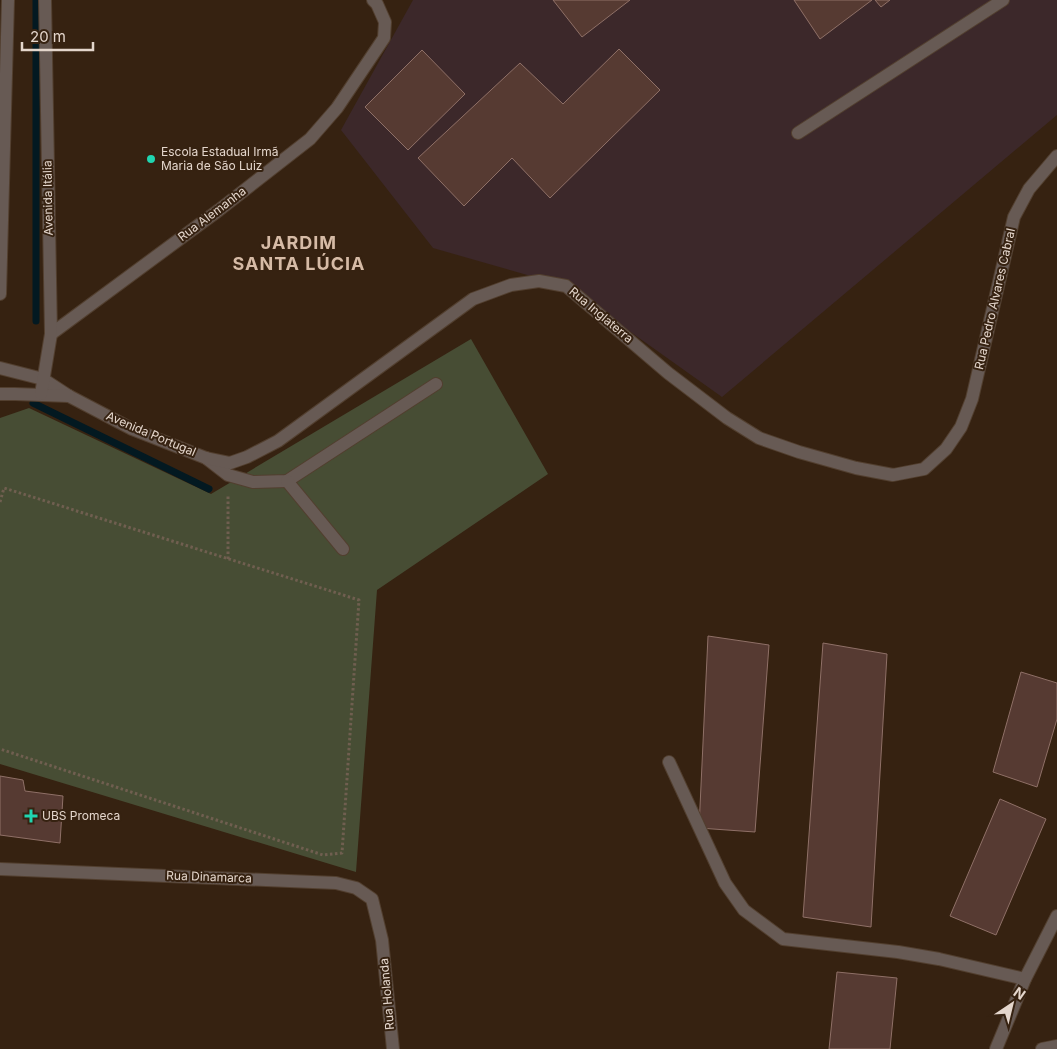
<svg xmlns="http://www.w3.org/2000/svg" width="1057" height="1049" viewBox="0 0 1057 1049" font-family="Inter,sans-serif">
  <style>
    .industrial { fill: #3c282a }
    .green { fill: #474d34 }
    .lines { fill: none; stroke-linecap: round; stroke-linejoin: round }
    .stream { stroke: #031921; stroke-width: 7 }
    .building { fill: #563a32; stroke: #8f7067 }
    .lane-casing { stroke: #523f2f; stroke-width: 14 }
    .street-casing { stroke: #523f2f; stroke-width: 14 }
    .path { stroke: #705f50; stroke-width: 3; stroke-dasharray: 2.5 2.5; stroke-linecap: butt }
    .lane { stroke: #675a54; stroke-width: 12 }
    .street { stroke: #675a54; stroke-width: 12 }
    .poi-dot { fill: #20d5b0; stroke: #362211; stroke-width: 2 }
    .labels { text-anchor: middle; stroke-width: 4; stroke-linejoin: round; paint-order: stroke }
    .poi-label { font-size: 12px; fill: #e4d6cc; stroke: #362211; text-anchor: start }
    .street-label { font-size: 12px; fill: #e4d6cc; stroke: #362211 }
    .district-label { font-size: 18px; font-weight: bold; letter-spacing: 1px; fill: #d6bba6; stroke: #362211 }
  </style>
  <rect width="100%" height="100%" fill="#362211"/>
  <polygon class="industrial" points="413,0 1057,0 1057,115 722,397 566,286 433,248 341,130"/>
  <polygon class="green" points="471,339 548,474 377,590 356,872 0,764 0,418 29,408 211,494"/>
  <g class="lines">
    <g class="stream">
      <polyline points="36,0 36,321"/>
      <polyline points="33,403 209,489"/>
    </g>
  </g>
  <g class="building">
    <polygon points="553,0 630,0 582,37"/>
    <polygon points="794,0 872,0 820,39"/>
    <polygon points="875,0 890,0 881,7"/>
    <polygon points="619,49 660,90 550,198 512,158 464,206 418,158 520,63 563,104"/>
    <polygon points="422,50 465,94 408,150 365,107"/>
    <polygon points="708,636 769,645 755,832 699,828"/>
    <polygon points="823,643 887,654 871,927 803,917"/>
    <polygon points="1021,672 1057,683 1057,719 1037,787 993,772"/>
    <polygon points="0,776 23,780 25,791 63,796 60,843 0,835"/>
    <polygon points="1000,799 1046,819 996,935 950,916"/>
    <polygon points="837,972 897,978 890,1049 829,1049"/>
  </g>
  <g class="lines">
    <defs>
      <g id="lane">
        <polyline points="798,133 1003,0"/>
        <polyline points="206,458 228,475 253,482 287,481 436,384"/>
        <polyline points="287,481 343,549"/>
        <polyline points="669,762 725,883 744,910 783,939 898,952 939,959 1025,979"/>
      </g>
      <g id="street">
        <polyline points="0,294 8,0"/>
        <polyline points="51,334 219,210 310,139 337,108 384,38 385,22 377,4 373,0"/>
        <polyline points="0,368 43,379 69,396 132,429 206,458 230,463 247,457 278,441 473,299 511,285 539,281 566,286 668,373 727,418 759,438 799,452 856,468 893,475 924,469 946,449 961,427 972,399 1014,217 1029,189 1057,156"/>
        <polyline points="0,394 15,394 69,396"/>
        <polyline points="41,394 51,334 45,0"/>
        <polyline points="0,869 336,883 356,888 372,899 382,940 393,1049"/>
        <polyline points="996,1049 1025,979 1057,916"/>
        <polyline points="1042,1049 1057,1046"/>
      </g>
    </defs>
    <use href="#lane" class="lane-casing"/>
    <use href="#street" class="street-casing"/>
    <g class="path">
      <polyline points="0,502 4,488 359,600 342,853 323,855 0,749"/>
      <polyline points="228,559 228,494"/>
    </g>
    <use href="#lane" class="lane"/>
    <use href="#street" class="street"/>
  </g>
  <g class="poi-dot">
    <circle cx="151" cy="159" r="5"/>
    <path d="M28.5 808.5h5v5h5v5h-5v5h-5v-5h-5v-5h5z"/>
  </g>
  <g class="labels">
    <g class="poi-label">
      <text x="161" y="156">Escola Estadual Irmã<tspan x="161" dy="14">Maria de São Luiz</tspan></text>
      <text x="42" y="820">UBS Promeca</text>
    </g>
    <g class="street-label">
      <text transform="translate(48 198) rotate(-91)" y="4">Avenida Itália</text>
      <text transform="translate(212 214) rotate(-37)" y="4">Rua Alemanha</text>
      <text transform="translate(995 299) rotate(-77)" y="4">Rua Pedro Alvares Cabral</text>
      <text transform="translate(601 315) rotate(40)" y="4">Rua Inglaterra</text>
      <text transform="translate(151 434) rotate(23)" y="4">Avenida Portugal</text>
      <text transform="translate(209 877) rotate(2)" y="4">Rua Dinamarca</text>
      <text transform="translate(387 994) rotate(-95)" y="4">Rua Holanda</text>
    </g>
    <g class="district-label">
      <text x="299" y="249">JARDIM<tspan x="299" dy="21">SANTA LÚCIA</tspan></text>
    </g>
  </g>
  <g transform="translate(1012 1004) rotate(35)" stroke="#362211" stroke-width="4" paint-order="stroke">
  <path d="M0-4L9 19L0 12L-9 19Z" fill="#e4d6cc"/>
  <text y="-8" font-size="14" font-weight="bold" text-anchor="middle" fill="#e4d6cc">N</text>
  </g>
  <path d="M22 42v8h71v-8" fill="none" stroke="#e4d6cc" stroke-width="2.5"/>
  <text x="30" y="42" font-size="15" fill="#e4d6cc" stroke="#362211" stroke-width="4" paint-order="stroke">20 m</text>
</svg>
